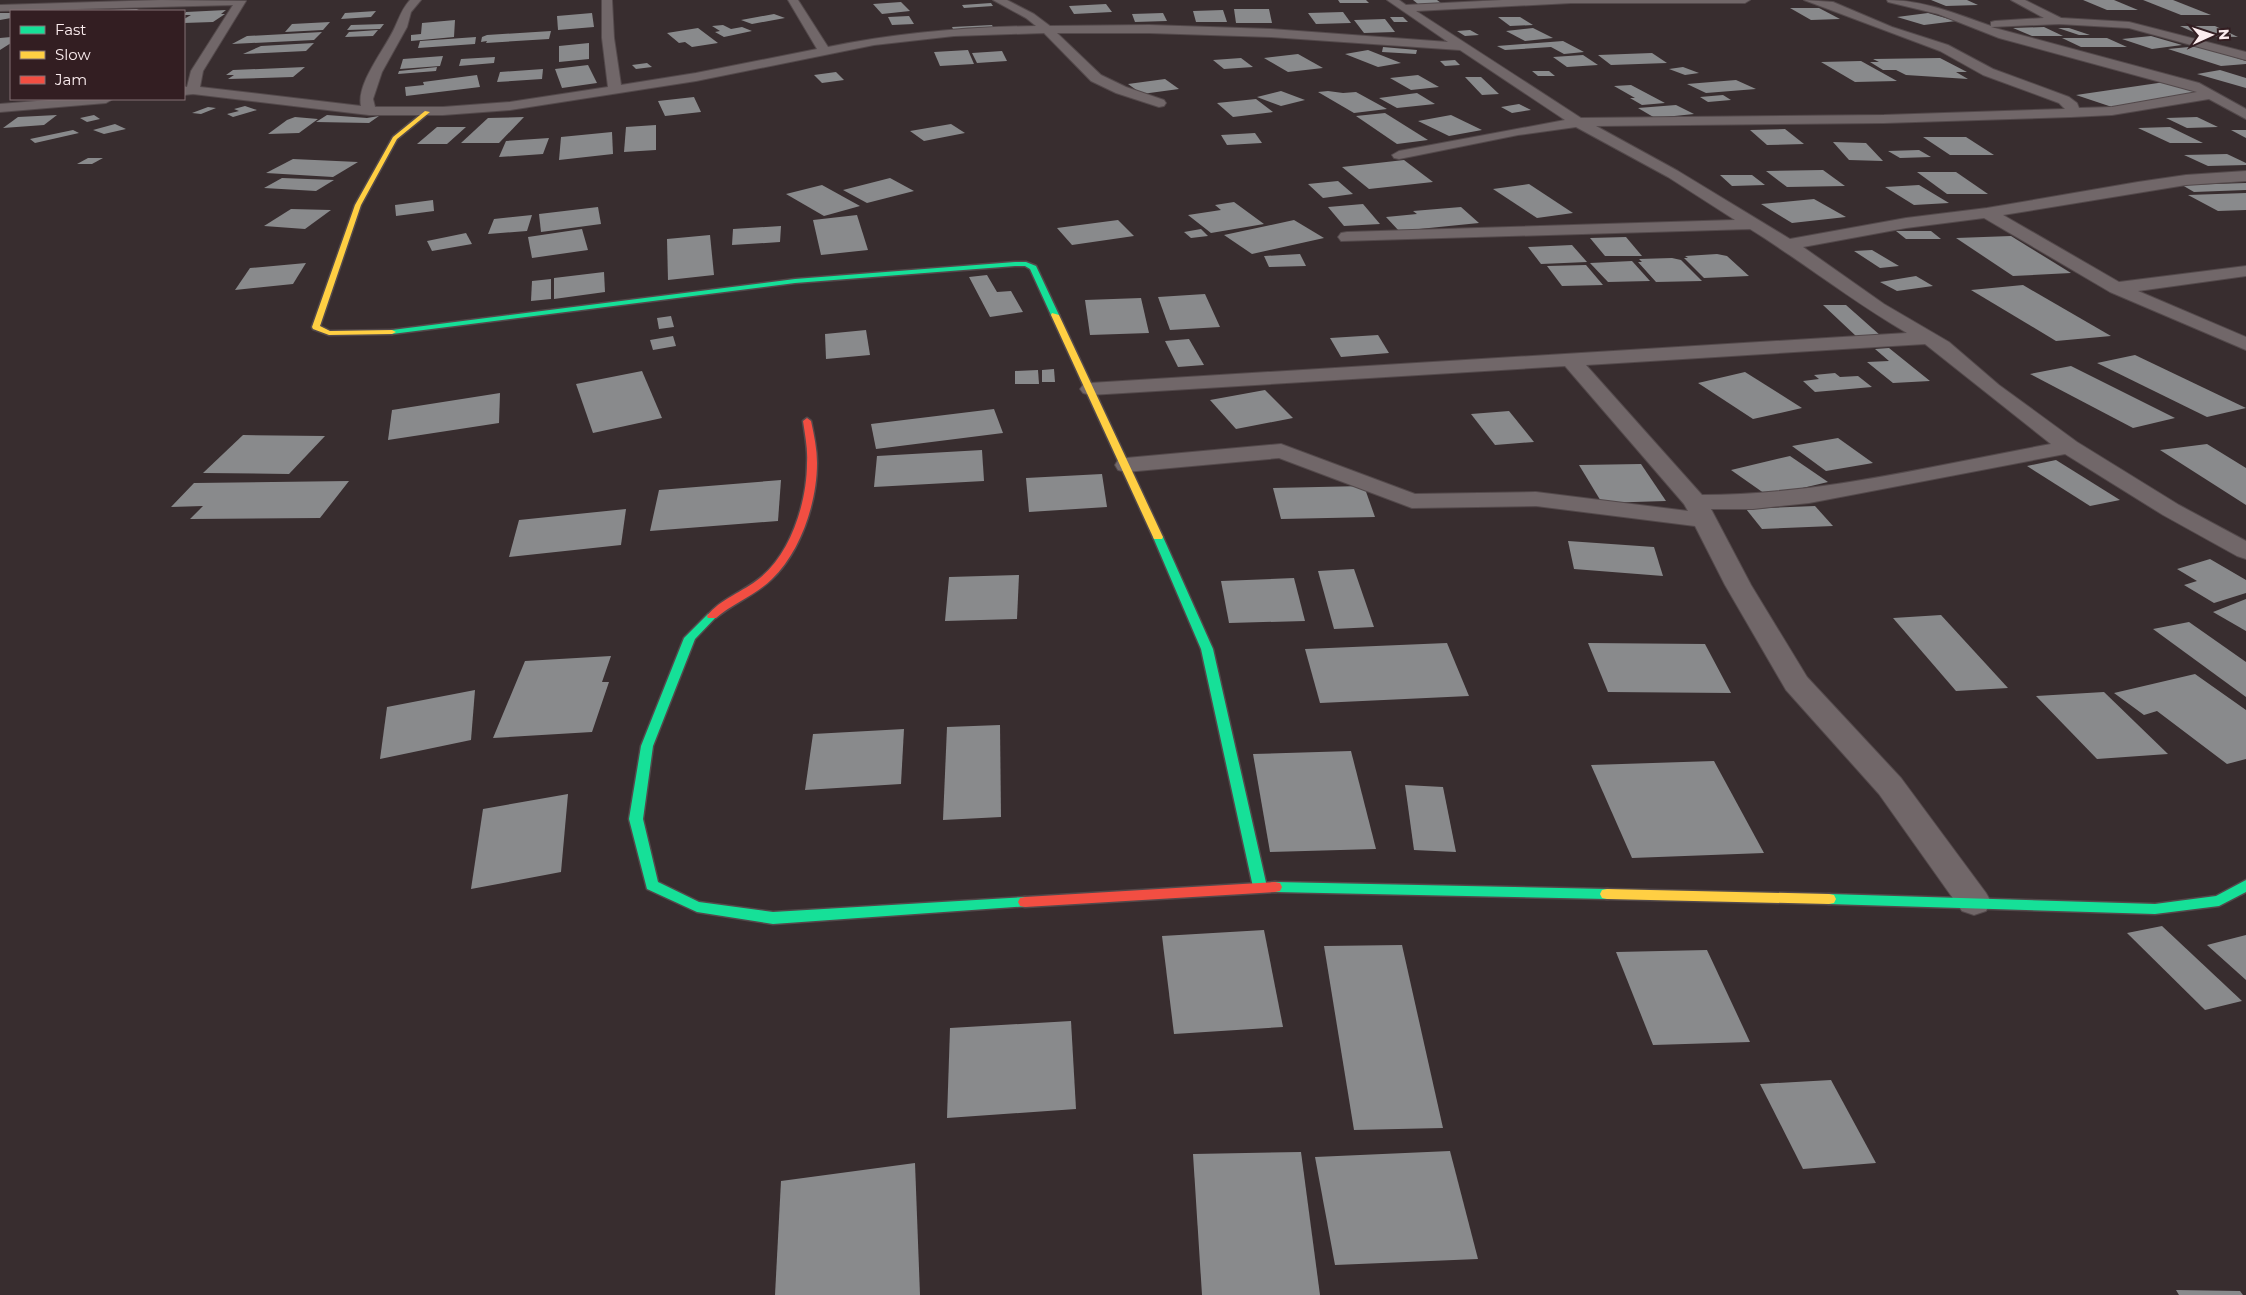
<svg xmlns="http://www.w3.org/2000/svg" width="2246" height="1295" viewBox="0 0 2246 1295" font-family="Montserrat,sans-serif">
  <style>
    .building { fill: #898a8c }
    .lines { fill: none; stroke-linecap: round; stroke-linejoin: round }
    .street-casing { stroke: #53494b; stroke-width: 2 }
    .fast-casing { stroke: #53494b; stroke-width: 3 }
    .slow-casing { stroke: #53494b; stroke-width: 3 }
    .jam-casing { stroke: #53494b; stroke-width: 3 }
    .street { fill: #716769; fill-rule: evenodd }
    .fast { fill: #16e098; fill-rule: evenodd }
    .slow { fill: #ffcf43; fill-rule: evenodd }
    .jam { fill: #f24e42; fill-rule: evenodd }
  </style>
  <rect width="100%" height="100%" fill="#382d2f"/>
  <g class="building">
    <polygon points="1338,0 1366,0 1369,3 1340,3"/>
    <polygon points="1413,0 1437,0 1441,3 1418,4"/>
    <polygon points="1931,0 1967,0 1978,5 1946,6"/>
    <polygon points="2083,0 2114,0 2138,10 2107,10"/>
    <polygon points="2143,0 2173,0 2211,15 2181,15"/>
    <polygon points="901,2 910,11 882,14 873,4"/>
    <polygon points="991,3 993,6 964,8 962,5"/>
    <polygon points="1106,4 1112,12 1074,14 1069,6"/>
    <polygon points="1790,8 1819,8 1840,19 1811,20"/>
    <polygon points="139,9 134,11 109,11 109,10"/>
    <polygon points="1234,9 1269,9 1272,23 1236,23"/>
    <polygon points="226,10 221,14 225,14 213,22 184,23 184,19 191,15 184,15 186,12"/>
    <polygon points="1223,10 1227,22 1196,22 1193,11"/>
    <polygon points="376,11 371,17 341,19 345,13"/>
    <polygon points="1343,12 1351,23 1316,24 1308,13"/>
    <polygon points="0,13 11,13 11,18 0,20"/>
    <polygon points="592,13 594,27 558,30 557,16"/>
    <polygon points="1163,13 1167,21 1135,22 1132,14"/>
    <polygon points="1928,13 1956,21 1924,25 1897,17"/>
    <polygon points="774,14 785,18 752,24 741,20"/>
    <polygon points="909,16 914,24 892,25 888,17"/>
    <polygon points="1390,17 1403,17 1408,22 1394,22"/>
    <polygon points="1498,17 1520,17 1533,25 1510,26"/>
    <polygon points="1385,19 1395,32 1364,33 1354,20"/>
    <polygon points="455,20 454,37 411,41 411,35 421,34 422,23"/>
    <polygon points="330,22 323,30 285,32 292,24"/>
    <polygon points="384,24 380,29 347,30 351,25"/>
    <polygon points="723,25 731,29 742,27 752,31 724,37 715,32 720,31 712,26"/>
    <polygon points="992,25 994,29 954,31 952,27"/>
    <polygon points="2180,26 2215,26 2238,37 2202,36"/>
    <polygon points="2044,27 2063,36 2032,36 2013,28"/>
    <polygon points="698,28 718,43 692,47 685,42 679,43 667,33"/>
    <polygon points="1533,28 1553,38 1525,41 1506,31"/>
    <polygon points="2058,28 2069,28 2090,35 2079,35"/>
    <polygon points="378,30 373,36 345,37 349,32"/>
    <polygon points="1470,30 1479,35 1465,36 1457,31"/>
    <polygon points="551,31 549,39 486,43 487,41 481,42 482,37 487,35"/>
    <polygon points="322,32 314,40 232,44 247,36"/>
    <polygon points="2151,36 2182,45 2152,49 2122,39"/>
    <polygon points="11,37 11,43 0,50 0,38"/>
    <polygon points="476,37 475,44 418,48 420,41"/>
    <polygon points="2062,38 2107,38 2127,47 2081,47"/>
    <polygon points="1563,41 1584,52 1564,54 1551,47 1505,50 1497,46"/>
    <polygon points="314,43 306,51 243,54 261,46"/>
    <polygon points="589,43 589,59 559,62 559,46"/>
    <polygon points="2199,46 2246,61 2246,64 2221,66 2168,49"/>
    <polygon points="1383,47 1417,50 1416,54 1382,52"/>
    <polygon points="968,50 974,64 940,66 934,52"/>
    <polygon points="1368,50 1401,63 1378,67 1345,54"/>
    <polygon points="1002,51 1007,61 977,63 972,53"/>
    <polygon points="1652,53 1667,63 1611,65 1598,55"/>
    <polygon points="1298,54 1323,68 1288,72 1264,58"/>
    <polygon points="1583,55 1598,65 1567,67 1553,57"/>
    <polygon points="443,56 440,66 400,69 403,59"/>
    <polygon points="495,57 494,63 459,66 461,59"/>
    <polygon points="1241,58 1253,67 1224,69 1213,60"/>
    <polygon points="1940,58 1967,72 1956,72 1968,79 1906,75 1896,70 1883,70 1870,62 1879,62 1873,59"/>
    <polygon points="1455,60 1460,65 1445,66 1440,61"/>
    <polygon points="1861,61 1897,81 1855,82 1821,62"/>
    <polygon points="647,63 652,67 636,69 632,65"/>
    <polygon points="588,65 597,83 562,88 555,69"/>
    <polygon points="305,67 293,77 228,79 234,75 226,75 233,70"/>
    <polygon points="437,67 436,71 398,74 399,71"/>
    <polygon points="1683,67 1699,73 1685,75 1669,69"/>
    <polygon points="543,69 542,79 497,82 500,72"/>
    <polygon points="2220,70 2246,78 2246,88 2197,74"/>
    <polygon points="1532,71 1549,71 1555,76 1538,76"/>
    <polygon points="836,72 844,80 822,83 814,75"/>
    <polygon points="477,75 480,87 406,96 405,87 424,85 423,82"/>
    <polygon points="1418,75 1439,87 1411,90 1390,78"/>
    <polygon points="1465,77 1481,77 1499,94 1482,95"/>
    <polygon points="1165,79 1179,89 1142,94 1128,84"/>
    <polygon points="1736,80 1756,89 1706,93 1687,84"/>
    <polygon points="2165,82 2205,94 2115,108 2076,95"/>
    <polygon points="1631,85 1665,103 1642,105 1630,98 1635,98 1614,86"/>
    <polygon points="1281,91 1305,100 1281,106 1257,97"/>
    <polygon points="1328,91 1343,93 1356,92 1387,109 1354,113 1318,92"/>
    <polygon points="1417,93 1435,104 1397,108 1379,98"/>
    <polygon points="1723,95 1731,100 1708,102 1700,97"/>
    <polygon points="694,97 701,112 665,116 658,101"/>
    <polygon points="1256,99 1273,112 1233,117 1217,103"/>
    <polygon points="1519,104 1531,110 1512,113 1501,107"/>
    <polygon points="1676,105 1694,114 1655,118 1638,108"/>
    <polygon points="245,106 257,110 233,117 227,114 239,111 234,109"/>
    <polygon points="208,107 216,108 201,114 192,113"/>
    <polygon points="1385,113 1428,140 1397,144 1356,116"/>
    <polygon points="57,115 44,125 3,128 18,117"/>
    <polygon points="94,115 100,119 87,122 80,118"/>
    <polygon points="327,115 367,118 379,116 369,123 316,122"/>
    <polygon points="1451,115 1482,130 1449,136 1418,121"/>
    <polygon points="295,117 318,119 299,133 268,134 287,120"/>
    <polygon points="524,117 499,143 461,143 488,118"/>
    <polygon points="2197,117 2218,127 2187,128 2166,118"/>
    <polygon points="115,124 126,129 104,134 93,130"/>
    <polygon points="951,124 965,133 924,141 910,131"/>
    <polygon points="656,125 656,150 624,152 626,127"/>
    <polygon points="437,127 466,127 447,144 417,144"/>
    <polygon points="2170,127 2203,143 2170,143 2138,128"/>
    <polygon points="1785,129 1804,144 1767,145 1750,130"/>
    <polygon points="73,130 79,133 35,143 30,139"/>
    <polygon points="2231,130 2246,130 2246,138"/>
    <polygon points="612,132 613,154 559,160 561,137"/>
    <polygon points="1255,133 1262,143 1227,145 1221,135"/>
    <polygon points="1923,137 1966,137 1994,155 1950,155"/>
    <polygon points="549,138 543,154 499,157 506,141"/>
    <polygon points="1833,142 1866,143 1883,161 1849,160"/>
    <polygon points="1919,150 1931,157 1900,158 1888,151"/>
    <polygon points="2227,154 2246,163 2246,165 2208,166 2184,155"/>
    <polygon points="88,158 103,158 92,164 77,164"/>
    <polygon points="293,159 358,162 333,177 266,173"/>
    <polygon points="1404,160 1433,182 1369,189 1342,167"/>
    <polygon points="1823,170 1845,186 1787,187 1766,171"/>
    <polygon points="1917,172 1956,172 1988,194 1947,194"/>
    <polygon points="1720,175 1752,175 1765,185 1732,186"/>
    <polygon points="282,178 334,180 316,191 264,188"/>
    <polygon points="890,178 914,191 867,203 843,190"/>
    <polygon points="1338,181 1353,194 1323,198 1308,184"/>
    <polygon points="2246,183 2246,190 2194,192 2182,185"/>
    <polygon points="1529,184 1573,213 1537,218 1493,189"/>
    <polygon points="822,185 860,206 824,216 786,194"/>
    <polygon points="1919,185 1949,203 1914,205 1885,187"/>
    <polygon points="2246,193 2246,210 2218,211 2188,195"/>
    <polygon points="1814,199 1846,217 1792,223 1761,204"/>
    <polygon points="433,200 434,211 396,216 395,205"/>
    <polygon points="1234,202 1264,224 1211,233 1188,215 1221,210 1215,205"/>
    <polygon points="1363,204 1380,224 1344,226 1328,207"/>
    <polygon points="598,207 601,224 541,232 539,214"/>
    <polygon points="1461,207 1479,223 1399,231 1386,217 1417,214 1413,211"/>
    <polygon points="291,209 331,210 305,229 264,226"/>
    <polygon points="532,215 527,231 488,234 494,219"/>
    <polygon points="857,215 868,250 821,255 813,220"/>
    <polygon points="1118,220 1134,236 1072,245 1057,228"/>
    <polygon points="1294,220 1324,238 1252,254 1224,235"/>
    <polygon points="781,226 780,242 732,245 733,229"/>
    <polygon points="582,229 588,250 532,258 528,237"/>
    <polygon points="1201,229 1208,236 1191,238 1184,232"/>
    <polygon points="1896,231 1931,231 1941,239 1906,239"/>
    <polygon points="466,233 472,244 432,251 427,241"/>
    <polygon points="710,235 714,275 668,280 667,239"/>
    <polygon points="2011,236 2071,273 2013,276 1956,238"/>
    <polygon points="1626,237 1642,256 1605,256 1590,238"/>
    <polygon points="1572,245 1587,262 1541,264 1528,247"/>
    <polygon points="1872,250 1899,266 1880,268 1854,251"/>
    <polygon points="1300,254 1306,266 1269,267 1264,256"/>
    <polygon points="1717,254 1727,256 1749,276 1704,278 1684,258 1688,258 1685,256"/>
    <polygon points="1672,258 1681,260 1702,281 1656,282 1638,262 1642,262 1639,259"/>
    <polygon points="1632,261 1650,281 1608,282 1590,263"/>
    <polygon points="306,263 293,284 235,290 250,268"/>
    <polygon points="1586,265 1603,285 1562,286 1547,266"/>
    <polygon points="604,272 605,292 554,299 554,278"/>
    <polygon points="987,275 997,292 1011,291 1023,312 990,317 969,277"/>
    <polygon points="1916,276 1933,286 1897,291 1880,282"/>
    <polygon points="551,279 551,299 531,301 532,281"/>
    <polygon points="2023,285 2111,336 2056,341 1971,290"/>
    <polygon points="1205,294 1220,327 1170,330 1158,297"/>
    <polygon points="1141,298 1149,333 1090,335 1085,300"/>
    <polygon points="1823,305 1846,305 1881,336 1857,337"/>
    <polygon points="671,316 674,327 659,329 657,318"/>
    <polygon points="866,330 870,355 826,359 825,334"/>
    <polygon points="1378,335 1389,353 1341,357 1330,338"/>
    <polygon points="673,336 676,346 653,350 650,340"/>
    <polygon points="1189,339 1204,365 1178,367 1165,341"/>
    <polygon points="1889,348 1930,381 1893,383 1867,362 1889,361 1875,349"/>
    <polygon points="2135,355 2246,408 2207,417 2097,363"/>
    <polygon points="2071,366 2175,418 2133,428 2030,374"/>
    <polygon points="1054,369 1055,382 1042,382 1042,370"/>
    <polygon points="1038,370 1039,384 1015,384 1015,371"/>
    <polygon points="642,371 662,418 593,433 576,384"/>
    <polygon points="1745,372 1802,408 1753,419 1698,383"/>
    <polygon points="1835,373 1840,377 1858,376 1872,387 1815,392 1803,381 1819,379 1814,375"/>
    <polygon points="1265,390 1293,418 1236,429 1210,400"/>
    <polygon points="500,393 499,423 388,440 392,410"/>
    <polygon points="994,409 1003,433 876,449 871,424"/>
    <polygon points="1509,411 1534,442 1495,445 1471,414"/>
    <polygon points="243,435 325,436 289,474 203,473"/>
    <polygon points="1838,438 1873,463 1826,471 1792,446"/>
    <polygon points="2207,444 2246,468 2246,505 2160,450"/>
    <polygon points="982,450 984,481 874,487 877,456"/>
    <polygon points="1790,456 1828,482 1768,496 1731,470"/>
    <polygon points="2056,460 2120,500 2090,506 2027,466"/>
    <polygon points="1641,464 1666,501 1602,503 1579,465"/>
    <polygon points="1102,474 1107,507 1029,512 1026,478"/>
    <polygon points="781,480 778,521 650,531 659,490"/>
    <polygon points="349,481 320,518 190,519 203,506 171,507 194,483"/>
    <polygon points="1364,486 1375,517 1281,519 1273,488"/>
    <polygon points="1815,506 1833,526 1762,529 1746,509"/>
    <polygon points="626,509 621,545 509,557 519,520"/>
    <polygon points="1568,541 1654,547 1663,576 1574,569"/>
    <polygon points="2210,559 2246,580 2246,593 2214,603 2184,585 2197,581 2177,569"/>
    <polygon points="1354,569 1374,627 1334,629 1318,571"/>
    <polygon points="1019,575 1017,619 945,621 949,577"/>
    <polygon points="1294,578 1305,621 1229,623 1221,581"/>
    <polygon points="2246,599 2246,631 2213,612"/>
    <polygon points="1941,615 2008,688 1956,691 1893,618"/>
    <polygon points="2189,622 2246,662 2246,697 2153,629"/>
    <polygon points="1447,643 1469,696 1320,703 1305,649"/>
    <polygon points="1588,643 1705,644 1731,693 1608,692"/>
    <polygon points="611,656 602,682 609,682 592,732 493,738 525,661"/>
    <polygon points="2195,674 2246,710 2246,759 2227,764 2157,711 2144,715 2114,693"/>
    <polygon points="475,690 471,740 380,759 387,707"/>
    <polygon points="2104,692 2168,754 2097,759 2036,696"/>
    <polygon points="1000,725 1001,817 943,820 947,727"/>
    <polygon points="904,729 901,784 805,790 813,734"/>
    <polygon points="1351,751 1376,849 1270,852 1253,754"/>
    <polygon points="1714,761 1764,853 1632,858 1591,765"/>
    <polygon points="1405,785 1443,787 1456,852 1414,850"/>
    <polygon points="568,794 561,872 471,889 483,809"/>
    <polygon points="2162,926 2242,1001 2205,1010 2127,933"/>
    <polygon points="1264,930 1283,1027 1174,1034 1162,936"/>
    <polygon points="2246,935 2246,980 2207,945"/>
    <polygon points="1402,945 1443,1128 1354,1130 1324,946"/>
    <polygon points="1707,950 1750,1042 1653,1045 1616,952"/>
    <polygon points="1071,1021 1076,1109 947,1118 950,1028"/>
    <polygon points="1831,1080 1876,1163 1803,1169 1760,1084"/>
    <polygon points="1450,1151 1478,1259 1335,1265 1315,1157"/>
    <polygon points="1301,1152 1320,1295 1202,1295 1193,1154"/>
    <polygon points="915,1163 920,1295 775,1295 781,1181"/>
    <polygon points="2176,1290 2240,1291 2243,1295 2179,1295"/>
  </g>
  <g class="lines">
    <defs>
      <g id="street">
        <path d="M161 0 246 1 203 71 200 87 361 106C356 83 386 48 395 27 400 16 402 9 410 0H421L411 12 407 27 382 72 373 99 375 107H443L510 102 608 87 602 38V0H612L614 38 621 85 696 73 817 49 788 0H798L828 47C897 33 965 27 1036 26L1026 18 993 0H1007L1034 14 1050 26 1149 25 1271 29 1448 42 1387 0H1399L1406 5 1502 0H1750L1745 3H1571L1416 11 1581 118 1884 115 2065 109 2059 103 1983 75 1940 51 1804 0 1833 2 1892 27 1948 45 1993 69 2069 97 2077 103 2079 108 2112 107 2197 92 1999 38 1938 14 1888 2 1887 0C1923 0 1957 14 1991 26V22L1995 21 2044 18 2011 0H2025L2061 18 2129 22 2246 52V60L2129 28 2059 24 1991 27 2199 83 2246 109V119L2209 99 2112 115 2071 117 1884 123 1596 126 1678 171 1790 239 1906 218 1987 208 2138 182 2186 175 2246 171V181L2186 185 2003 215 2119 282 2246 266V276L2138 291 2246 337V350L2110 292 1984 218 1906 228 1803 247 1884 304 1949 342 1999 385 2077 442 2179 505 2246 541V559L2237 556 2163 515 2065 454 1809 503 1753 509H1711L1751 585 1807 677 1901 778 1986 893 1991 902 1986 911 1974 915 1962 911 1879 794 1786 690 1725 585 1695 526 1536 506 1412 508 1279 458 1126 472 1118 470 1115 465 1118 460 1126 458 1281 444 1415 494 1536 492 1688 511 1684 504 1565 366 1090 395 1083 393 1080 389 1083 385 1090 383 1907 333C1852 301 1803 262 1750 229L1341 241 1338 237 1341 233 1347 232 1735 220 1668 177 1576 127 1518 135 1399 159 1394 158 1392 155 1399 151 1565 120 1460 50 1271 37 1149 33H1057L1101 75 1126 87 1164 100 1166 103 1164 106 1159 107 1116 93 1091 81 1044 33 954 36 874 45 696 81 510 110 443 115H369L193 94 184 95V87H187L191 71 233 5 0 11V5ZM1925 344 2051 444C1935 465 1819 495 1702 495L1586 365Z"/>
        <polygon points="61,99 113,99 106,103 0,112 0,104"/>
      </g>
      <g id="fast">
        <polygon points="1015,262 1026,262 1036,266 1059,315 1058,317 1051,315 1030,269 1025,266 1015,266 795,283 392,334 388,332 392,330 795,279"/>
        <polygon points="1158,534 1163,537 1213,649 1267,887 1265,891 1260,892 1255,891 1253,887 1201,649 1153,537"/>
        <polygon points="712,613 717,616 695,639 653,746 643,819 658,882 699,902 773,912 1025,897 1030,898 1032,902 1030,906 773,924 697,912 647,889 629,819 641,746 684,638 708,614"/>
        <polygon points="2246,880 2246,892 2219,906 2155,914 1829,904 1824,903 1822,899 1824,895 1829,894 2155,904 2216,896"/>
        <polygon points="1275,882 1607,889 1612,890 1614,894 1612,898 1607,899 1275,892 1270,891 1268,887 1270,883"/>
      </g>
      <g id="slow">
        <polygon points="425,111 430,112 397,139 361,205 320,326 330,331 392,330 396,332 392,334 329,335 313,329 312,327 355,205 393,137"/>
        <polygon points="1052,313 1059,315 1163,537 1162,539 1154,539 1153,537 1051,315"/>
        <polygon points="1607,889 1829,894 1834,895 1836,899 1834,903 1829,904 1607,899 1602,898 1600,894 1602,890"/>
      </g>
      <g id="jam">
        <path d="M807 418 811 421C814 435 817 449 817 463 817 502 801 551 772 579 756 595 733 603 716 618H708L707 616C720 599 743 592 760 578 791 553 807 502 807 463 808 449 805 435 803 421Z"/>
        <polygon points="1275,882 1280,883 1282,887 1280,891 1275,892 1025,907 1020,906 1018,902 1020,898 1025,897"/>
      </g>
    </defs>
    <use href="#street" class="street-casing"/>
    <use href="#fast" class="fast-casing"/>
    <use href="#slow" class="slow-casing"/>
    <use href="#jam" class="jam-casing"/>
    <use href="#street" class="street"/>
    <use href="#fast" class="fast"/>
    <use href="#slow" class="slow"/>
    <use href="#jam" class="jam"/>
  </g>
  <rect x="10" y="10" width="175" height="90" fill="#331e22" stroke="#837174"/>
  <rect x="20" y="26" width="25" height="8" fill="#16e098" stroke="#837174"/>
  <text x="55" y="35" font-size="15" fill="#fcedef">Fast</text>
  <rect x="20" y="51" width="25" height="8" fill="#ffcf43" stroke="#837174"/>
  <text x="55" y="60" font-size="15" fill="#fcedef">Slow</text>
  <rect x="20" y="76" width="25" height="8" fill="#f24e42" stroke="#837174"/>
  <text x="55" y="85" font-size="15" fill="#fcedef">Jam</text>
  <g transform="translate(2211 35) rotate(87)" stroke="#331e22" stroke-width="4" paint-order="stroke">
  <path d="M0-4L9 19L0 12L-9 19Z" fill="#fcedef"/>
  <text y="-8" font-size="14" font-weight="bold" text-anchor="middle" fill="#fcedef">N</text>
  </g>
</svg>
